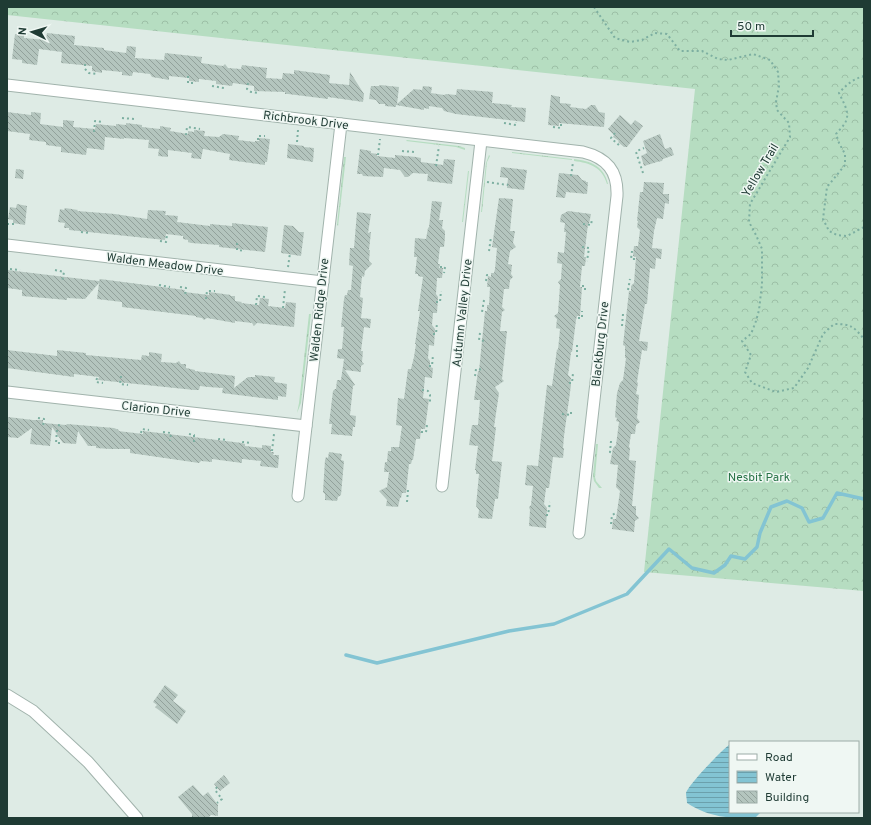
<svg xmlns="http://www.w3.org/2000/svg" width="871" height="825" viewBox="0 0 871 825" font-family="Overpass,sans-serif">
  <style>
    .grass { fill: url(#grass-tufts) }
    .forest { fill: url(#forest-crowns) }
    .water { fill: url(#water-rules) }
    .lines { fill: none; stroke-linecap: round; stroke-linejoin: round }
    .stream { stroke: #83c4d3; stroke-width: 3.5 }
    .building { fill: url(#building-back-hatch) }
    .minor-casing { stroke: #a1b3ac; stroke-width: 13 }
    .path { stroke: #7dafa1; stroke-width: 2; stroke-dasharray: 2 3; stroke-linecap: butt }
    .minor { stroke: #fff; stroke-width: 11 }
    .labels { text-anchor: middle; stroke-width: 3; stroke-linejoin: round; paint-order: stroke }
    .street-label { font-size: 12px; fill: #1f3b34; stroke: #eff7f3 }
    .park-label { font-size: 12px; fill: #287347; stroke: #eff7f3 }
  </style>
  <defs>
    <pattern id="grass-tufts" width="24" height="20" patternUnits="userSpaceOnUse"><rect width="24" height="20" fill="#b6ddc1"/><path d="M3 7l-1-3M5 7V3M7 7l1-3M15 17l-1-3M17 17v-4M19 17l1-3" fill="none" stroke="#9cbfa6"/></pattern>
    <pattern id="forest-crowns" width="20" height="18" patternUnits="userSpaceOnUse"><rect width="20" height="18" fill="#b6ddc1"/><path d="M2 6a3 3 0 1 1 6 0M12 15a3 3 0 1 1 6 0" fill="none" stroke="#9cbfa6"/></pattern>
    <pattern id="water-rules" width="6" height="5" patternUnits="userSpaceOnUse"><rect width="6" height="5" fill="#83c4d3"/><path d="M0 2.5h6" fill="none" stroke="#6ba0ac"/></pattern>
    <pattern id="building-back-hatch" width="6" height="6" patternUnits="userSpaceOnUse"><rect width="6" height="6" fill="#b4c5be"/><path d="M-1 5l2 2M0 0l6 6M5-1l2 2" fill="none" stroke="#92a19b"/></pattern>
  </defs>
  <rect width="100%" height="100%" fill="#deebe5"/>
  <g class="grass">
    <polygon points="407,140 459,146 465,148 465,150 456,147 406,141"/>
    <polygon points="512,152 572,159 572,160 512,153"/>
    <polygon points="489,155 490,156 487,162 482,212 481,212 486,163"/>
    <polygon points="344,157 346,157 338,226 337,225"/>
    <path d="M574 159C591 161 604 166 608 184H607C602 167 590 163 574 161Z"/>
    <polygon points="468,171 469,171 463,222 462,222"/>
    <polygon points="309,314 311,314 301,403 297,413 299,403"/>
    <polygon points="596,444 598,444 595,477 596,481 602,488 599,488 594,481 593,476"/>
  </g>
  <polygon class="forest" points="7,7 864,7 864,591 644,572 695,89 7,15"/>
  <path class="water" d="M730 744V812H761L755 818C728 818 711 818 687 803 687 800 686 796 686 793 689 784 721 751 730 744Z"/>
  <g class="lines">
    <polyline class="stream" points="346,655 377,663 509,631 554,624 627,594 669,549 692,568 714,573 725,565 731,556 745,559 757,547 760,533 771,507 787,501 802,508 809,522 823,518 837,493 864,499"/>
  </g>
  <g class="building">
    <polygon points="47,33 75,36 74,45 104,48 104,50 126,53 127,46 136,47 135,58 164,60 165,53 202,57 201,63 223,66 225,64 228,68 241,69 242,65 267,68 266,78 282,79 283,73 294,74 294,70 330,75 329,83 349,85 350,72 364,94 363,102 328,97 328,99 288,94 285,94 285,92 254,91 254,86 233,83 232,86 216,84 216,81 199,79 199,82 189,81 189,78 169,76 169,80 158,78 152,77 150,74 133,72 132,76 122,75 122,72 102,70 102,73 92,71 92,66 61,63 62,52 39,49 37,65 22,63 22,60 12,59 15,34 24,35 24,38 46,40"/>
    <polygon points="380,85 399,87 397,104 414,89 422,90 423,86 432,87 431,93 444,95 446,94 456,95 457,89 493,92 492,103 512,105 511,107 526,108 525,122 456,114 444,111 442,108 429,106 429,109 424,108 424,110 396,105 396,107 385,106 385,104 379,104 376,100 369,99 371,86 379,86"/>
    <polygon points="551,95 560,97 560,103 571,104 570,107 586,109 591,105 595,105 599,112 605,113 604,127 559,123 559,126 548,125"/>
    <polygon points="7,112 31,115 31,112 41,113 40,124 63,127 63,120 74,121 73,127 95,129 96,124 116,126 116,124 126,125 126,123 142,125 142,127 160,129 160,126 171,128 170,131 188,134 188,131 194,132 194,130 205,131 204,136 219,137 223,134 239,136 238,140 255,142 255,141 259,141 259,138 270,139 267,162 265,162 265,165 229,160 230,154 203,149 201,159 191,158 192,153 168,150 168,157 158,156 159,149 148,148 149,140 124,138 124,139 105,137 104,150 87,148 86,155 61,152 61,147 46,145 46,142 29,140 30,134 7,131"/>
    <polygon points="620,115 631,125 635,120 643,126 627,147 624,147 618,142 619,141 613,137 614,135 608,129"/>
    <polygon points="660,134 665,149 671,147 674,155 663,159 662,161 657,162 644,166 641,156 647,153 643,141"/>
    <polygon points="288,144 304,146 304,147 314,148 313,162 287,158"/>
    <polygon points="360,149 371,151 371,153 377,154 377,156 395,158 395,155 416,157 421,158 421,162 443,165 444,159 455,160 452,184 427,181 428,174 413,173 408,177 405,177 400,170 384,168 383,177 363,176 362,174 357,174"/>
    <polygon points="501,167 527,170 524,190 507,188 508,178 500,177"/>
    <polygon points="16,169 24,170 23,179 15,178"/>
    <polygon points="559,173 578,175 582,180 586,181 586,182 588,182 587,194 566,192 565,198 556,197"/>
    <polygon points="644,182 664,183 663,194 669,194 669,204 665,203 663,219 657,218 654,231 652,248 662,249 661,259 656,258 655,269 650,268 647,304 645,304 639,341 648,342 647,351 642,350 637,382 638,383 636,394 639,395 637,418 640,422 636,425 635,434 631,434 629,447 630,448 629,460 636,461 632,506 636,506 636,515 639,518 635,521 634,532 612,529 613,519 616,519 620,491 616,487 618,465 610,464 613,448 616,445 619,422 616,421 617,418 615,417 617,393 620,383 623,380 626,358 625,358 625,346 623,345 629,291 631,291 631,286 634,283 636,257 633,256 634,246 638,246 640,230 637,227 638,221 637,221 640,192 643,192"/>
    <polygon points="499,198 513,199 510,231 515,231 513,243 516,247 510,251 508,264 512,265 511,274 513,277 510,280 509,289 504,289 502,307 505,310 502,312 500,331 507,331 502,379 504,381 495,387 499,393 494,427 496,427 492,461 502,462 498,499 495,499 492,519 478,518 479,510 476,506 479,474 476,474 476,470 475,470 478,446 469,445 472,425 478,425 480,400 474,400 478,371 479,371 485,311 487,311 487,305 489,305 490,287 487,287 488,276 491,277 491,273 494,273 495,269 497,248 492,247"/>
    <polygon points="432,201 442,202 439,220 443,220 442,228 445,231 445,237 444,247 440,247 438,264 440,264 439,268 443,268 442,278 437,278 436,294 438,297 437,313 433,313 432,325 435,329 434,346 429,345 428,358 430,361 430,367 433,368 432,378 425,377 423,398 429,399 425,429 421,429 420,439 416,439 413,460 412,460 411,464 409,464 406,493 402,493 401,498 400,498 398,507 386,506 387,500 379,491 387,487 389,472 384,472 385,462 387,462 388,451 391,451 391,447 399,447 402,426 396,425 398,398 404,399 408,369 411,369 414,357 416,344 415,344 420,311 418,311 423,277 418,276 418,274 415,274 417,257 414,257 415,238 426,239 428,228 429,227"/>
    <polygon points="17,204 27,206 25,225 13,223 13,220 8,219 10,207 16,208"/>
    <polygon points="65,208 78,210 77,211 115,214 147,219 148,210 166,211 165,215 178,216 177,222 210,226 210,224 232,226 232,223 268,227 265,252 219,247 219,245 191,243 188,242 188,240 183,239 183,236 166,234 165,240 69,230 69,228 64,228 65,223 58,222 60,209 64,210"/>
    <polygon points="568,211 591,214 589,224 588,224 585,249 584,257 586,257 585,266 582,266 580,287 582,287 580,316 577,316 576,320 572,352 571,352 570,361 568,375 571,378 570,384 571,385 564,436 563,448 564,448 563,458 553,457 549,488 546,488 544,504 547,508 546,528 529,526 530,510 529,507 531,505 533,486 525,485 527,465 538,466 547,385 552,386 557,349 558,350 560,329 556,328 557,319 554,316 558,313 560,285 558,282 561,279 562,264 557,263 558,252 564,253 566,232 564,232 565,223 560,222 561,215"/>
    <polygon points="357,212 371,214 368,233 371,232 369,250 370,250 369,261 372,264 365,271 364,277 362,276 360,297 363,298 361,318 371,319 370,328 364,327 361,351 363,351 362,362 364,364 361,366 361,372 345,370 355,385 353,386 350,415 356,416 355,427 353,427 352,436 331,434 332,424 329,424 333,391 335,389 336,389 337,380 341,380 344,359 337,358 338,349 342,349 344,327 341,327 344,299 345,295 347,295 348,290 351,290 353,266 349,265 350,248 354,248"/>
    <polygon points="284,225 293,226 299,232 304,232 301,256 281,253"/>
    <polygon points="7,270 99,281 100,279 185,290 184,292 209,295 209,292 231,295 230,296 235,296 235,301 242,302 241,303 259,305 260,298 269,299 268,306 285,308 286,302 296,303 294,327 257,323 254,326 252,323 235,321 235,323 207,318 204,320 202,318 196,317 196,316 122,307 122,302 97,299 99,283 85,299 67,298 67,300 22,296 22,290 7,288"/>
    <polygon points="7,350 57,356 57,350 86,353 86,355 141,360 142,355 149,356 149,352 162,354 161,362 176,363 179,361 181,364 186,364 186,368 195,370 195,371 235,376 234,388 248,377 255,377 255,375 275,377 274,382 287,384 286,397 278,396 278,400 222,393 223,388 208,387 200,386 199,390 194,390 98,380 99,377 74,374 74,377 7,368"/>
    <polygon points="8,417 33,420 43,420 43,423 66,425 67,424 114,428 119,430 118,431 143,434 143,431 193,437 242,443 245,444 245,446 262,448 262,445 271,446 271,452 274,452 273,455 279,455 278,468 260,466 261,461 242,459 242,463 212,459 212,462 201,461 199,463 130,453 130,449 110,449 96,448 96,446 88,446 78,431 76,444 63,443 52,427 50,446 30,444 32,428 18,438 7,437"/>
    <polygon points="329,452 342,454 341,460 344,461 341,495 338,497 337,501 325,500 325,494 323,492 325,460 326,457 328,458"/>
    <polygon points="165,685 178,695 173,701 186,711 177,724 155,707 157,705 153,702"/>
    <polygon points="224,775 230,783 220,791 214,784"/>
    <polygon points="193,785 203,796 208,792 218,805 218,816 211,815 208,818 192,818 192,814 178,797"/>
  </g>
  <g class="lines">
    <defs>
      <g id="minor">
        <path d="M7 85 583 152C607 158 618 171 617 196L579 533"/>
        <polyline points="7,245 323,282"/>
        <polyline points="7,392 306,426"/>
        <polyline points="442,486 481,141"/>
        <polyline points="298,496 341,124"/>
        <polyline points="7,695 33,711 88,762 137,818"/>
      </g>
    </defs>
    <use href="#minor" class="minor-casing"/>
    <g class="path">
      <path d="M594 7 615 38 630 42 642 40 655 33 667 34 680 51H702L718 59 728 60 753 54 770 60 778 72 779 86 776 102 777 110 789 123 790 137 750 204 749 222 756 235 762 249V284L759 310 756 321 751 334 742 341 751 355 745 372 752 383 776 392 794 388 808 368 823 334 834 324C851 324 853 326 864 339"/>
      <polyline points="85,64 85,69 89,73 97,74"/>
      <polyline points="188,76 188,83 194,83"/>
      <path d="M864 76C853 79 846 85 839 93 843 102 850 112 846 121 844 126 839 130 836 134L839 143 845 154V165L827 187 823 219 829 231 837 235 847 236 864 227"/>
      <polyline points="248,83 247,89 251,92 259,93"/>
      <polyline points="212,86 224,88 224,87"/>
      <polyline points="122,118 134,119 134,122"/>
      <polyline points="504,123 516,125 516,122"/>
      <polyline points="553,127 561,128 561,124"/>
      <polyline points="94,132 95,121 102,122"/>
      <polyline points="615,133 611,138 620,146"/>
      <polyline points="186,135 187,127 200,129"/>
      <polyline points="258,140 258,136 265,136"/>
      <polyline points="297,142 298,130"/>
      <polyline points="402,151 414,152 414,155"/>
      <polyline points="378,155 380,139"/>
      <polyline points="436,166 439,146"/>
      <polyline points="643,173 636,152 637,151 644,148"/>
      <polyline points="571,176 573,162"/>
      <polyline points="487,182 508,185"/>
      <polyline points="7,224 15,224"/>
      <polyline points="583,224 591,225 592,219"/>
      <polyline points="81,232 89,233"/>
      <polyline points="160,241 166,242 167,235"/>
      <polyline points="237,243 237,250 245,251"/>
      <polyline points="582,247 589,248 587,261"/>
      <polyline points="489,251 491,237"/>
      <polyline points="632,251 631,259 635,259"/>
      <polyline points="288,267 290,253"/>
      <polyline points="440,267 445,267 444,273"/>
      <polyline points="10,269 20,270"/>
      <polyline points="55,270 64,272 62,282"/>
      <polyline points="486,281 487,275 490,275"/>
      <polyline points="159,285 170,287"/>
      <polyline points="582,286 585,286 585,292"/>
      <polyline points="180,287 186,288 185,296"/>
      <polyline points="628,290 630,279"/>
      <polyline points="206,299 207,291 215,291"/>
      <polyline points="484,300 482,312 484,312"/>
      <polyline points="436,302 440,302 441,291"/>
      <polyline points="256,305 257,296 265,297"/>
      <polyline points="283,308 285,289"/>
      <polyline points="623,314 622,326 624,327"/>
      <polyline points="578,318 582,318 582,311"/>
      <polyline points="480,333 479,340 484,341"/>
      <polyline points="433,334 436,334 437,323"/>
      <polyline points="577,357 577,344"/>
      <polyline points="429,366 432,366 433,355"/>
      <polyline points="121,376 120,384 128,385"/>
      <polyline points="475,376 476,369 484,370"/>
      <polyline points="97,378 96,382 103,383"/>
      <polyline points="569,383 572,383 573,373"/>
      <polyline points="422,390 428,391 430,395 430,404"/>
      <polyline points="562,414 571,415 571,409"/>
      <polyline points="38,418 44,419 43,426"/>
      <polyline points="58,425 62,426 62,427"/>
      <polyline points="57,430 56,443 61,443"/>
      <polyline points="163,432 171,433 170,441"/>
      <polyline points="421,432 426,432 427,425"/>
      <polyline points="141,433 142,429 149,430"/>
      <polyline points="189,434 194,435 194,443"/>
      <polyline points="219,440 219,439 228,440"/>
      <polyline points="611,441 610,452 613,453"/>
      <polyline points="243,443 243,442 252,443"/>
      <polyline points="272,451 274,434"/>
      <polyline points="407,502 408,490 407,490"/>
      <polyline points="546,515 548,515 550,502"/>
      <polyline points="611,524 612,515 616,513"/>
      <polyline points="217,787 215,790 222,799 217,803"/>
    </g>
    <use href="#minor" class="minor"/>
  </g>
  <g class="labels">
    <g class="street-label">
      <text transform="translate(306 120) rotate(7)" y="4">Richbrook Drive</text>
      <text transform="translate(760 170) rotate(-59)" y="4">Yellow Trail</text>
      <text transform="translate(165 264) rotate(7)" y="4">Walden Meadow Drive</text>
      <text transform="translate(319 310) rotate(-84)" y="4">Walden Ridge Drive</text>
      <text transform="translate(462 313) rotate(-84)" y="4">Autumn Valley Drive</text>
      <text transform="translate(600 344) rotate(-84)" y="4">Blackburg Drive</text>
      <text transform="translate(156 409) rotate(6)" y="4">Clarion Drive</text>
    </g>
    <g class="park-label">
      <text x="759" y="481">Nesbit Park</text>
    </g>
  </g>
  <rect width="871" height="825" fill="none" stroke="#1f3b34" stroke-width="16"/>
  <rect x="729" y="741" width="130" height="72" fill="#eff7f3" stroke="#9caca7"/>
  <rect x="737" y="754" width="20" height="6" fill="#ffffff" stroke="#9caca7"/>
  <text x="765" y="761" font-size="12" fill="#1f3b34">Road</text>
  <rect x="737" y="771" width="20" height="12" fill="url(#water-rules)" stroke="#9caca7"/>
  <text x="765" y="781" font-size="12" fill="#1f3b34">Water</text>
  <rect x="737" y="791" width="20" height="12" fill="url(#building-back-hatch)" stroke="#9caca7"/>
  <text x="765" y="801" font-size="12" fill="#1f3b34">Building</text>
  <g transform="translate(32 32) rotate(275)" stroke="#eff7f3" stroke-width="3" paint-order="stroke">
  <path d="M0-3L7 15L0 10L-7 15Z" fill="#1f3b34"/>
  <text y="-6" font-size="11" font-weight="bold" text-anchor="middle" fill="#1f3b34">N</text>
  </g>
  <path d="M731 30v6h82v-6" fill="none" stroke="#1f3b34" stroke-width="2"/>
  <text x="737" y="30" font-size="12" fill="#1f3b34" stroke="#eff7f3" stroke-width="3" paint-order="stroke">50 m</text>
</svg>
